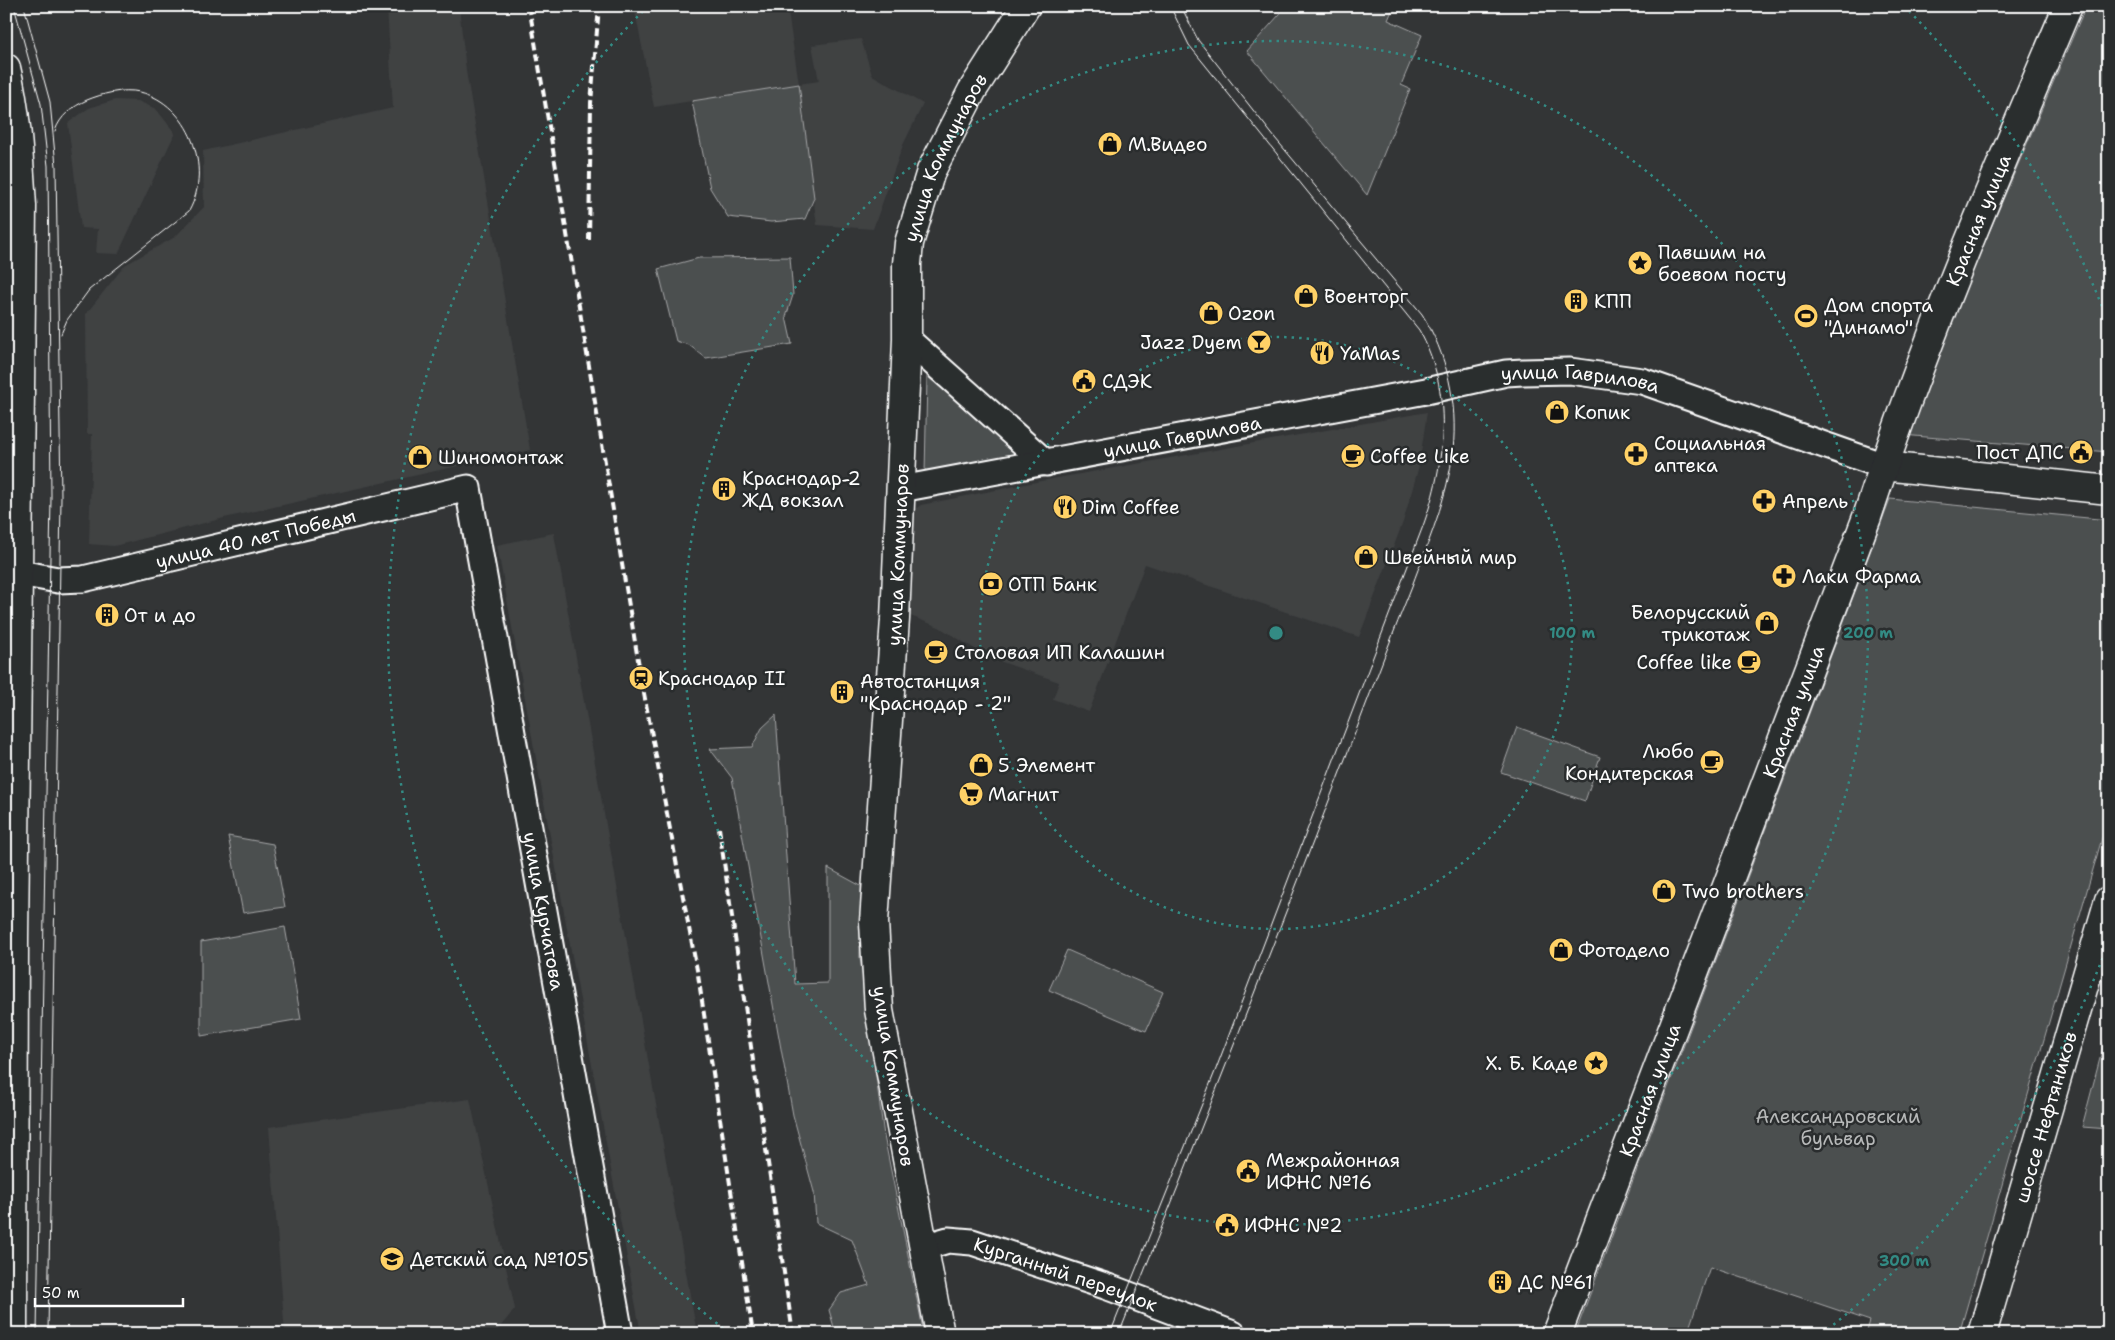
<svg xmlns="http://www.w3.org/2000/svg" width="2115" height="1340" viewBox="0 0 2115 1340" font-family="'Shantell Sans',sans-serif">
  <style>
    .built { fill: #404243 }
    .green { fill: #4c4f50; stroke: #a6a7a8 }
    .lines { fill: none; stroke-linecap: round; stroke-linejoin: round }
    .minor-casing { stroke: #fff; stroke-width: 29 }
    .major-casing { stroke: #fff; stroke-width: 31 }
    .minor { stroke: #2a2d2e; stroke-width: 25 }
    .major { stroke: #2a2d2e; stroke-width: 28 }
    .tram { stroke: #fff; stroke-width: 1 }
    .rail { stroke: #fff; stroke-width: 4; stroke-dasharray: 8 4; stroke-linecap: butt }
    .ring { fill: none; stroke: #338b84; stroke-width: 2.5; stroke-dasharray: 2.5 5 }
    .labels { text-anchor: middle; stroke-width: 5; stroke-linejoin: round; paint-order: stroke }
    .poi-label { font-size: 19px; fill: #fff; stroke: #2a2d2e; text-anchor: start }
    .street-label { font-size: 19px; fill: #fff; stroke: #2a2d2e }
    .park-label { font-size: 19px; fill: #b7b9b9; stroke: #2a2d2e }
    .centre { fill: #338b84; stroke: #2a2d2e; stroke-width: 2.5 }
    .ring-label { font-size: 15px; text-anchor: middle; font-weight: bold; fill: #338b84; stroke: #2a2d2e; stroke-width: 5; stroke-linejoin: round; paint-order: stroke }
  </style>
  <rect width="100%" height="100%" fill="#333536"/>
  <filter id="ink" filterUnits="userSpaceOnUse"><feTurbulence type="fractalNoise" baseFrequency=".02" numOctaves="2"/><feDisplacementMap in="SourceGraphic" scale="10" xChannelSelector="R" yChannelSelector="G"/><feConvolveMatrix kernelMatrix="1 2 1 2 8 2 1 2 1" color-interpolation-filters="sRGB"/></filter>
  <g filter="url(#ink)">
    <g class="built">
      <polygon points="387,6 459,6 466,71 530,450 224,518 114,546 89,544 92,434 87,434 86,314 125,265 175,237 204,207 203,151 393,108"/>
      <polygon points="634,6 787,6 799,84 819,81 812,45 861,39 872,75 923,104 903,145 873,229 817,225 798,84 654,107"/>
      <polygon points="115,100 138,101 156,109 175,133 118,254 96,253 98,229 81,228 68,123 89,108"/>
      <polygon points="1427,412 1419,466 1403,522 1359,637 1145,564 1089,712 1053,699 1059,682 988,657 939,627 908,615 912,511 921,505 1041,481"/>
      <polygon points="554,533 554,534 697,1334 641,1334 497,545"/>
      <polygon points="470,1099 515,1309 494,1334 285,1334 269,1127"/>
    </g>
    <g class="green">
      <polygon points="1287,6 1394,6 1388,20 1422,35 1401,85 1410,89 1367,195 1247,51"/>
      <polygon points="2086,6 2109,6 2109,452 1902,435"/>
      <polygon points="799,84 814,198 805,219 771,222 728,217 710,188 692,101"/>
      <polygon points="790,257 793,295 786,317 792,344 706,358 689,345 676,341 658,269 699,258"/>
      <polygon points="927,376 1023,458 925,474"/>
      <polygon points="1890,499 2109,520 2109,814 1959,1334 1866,1334 1870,1321 1710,1267 1687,1334 1575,1334"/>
      <polygon points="776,715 795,984 828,983 828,868 861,886 860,957 884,1136 924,1334 836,1334 829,1310 841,1293 869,1285 852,1240 816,1223 814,1192 793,1115 732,778 710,749 752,747 762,728"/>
      <polygon points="1517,727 1600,757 1585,801 1501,772"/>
      <polygon points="228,836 273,844 285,907 243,913"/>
      <polygon points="285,927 301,1019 201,1036 201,942"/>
      <polygon points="1067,950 1163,992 1146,1031 1049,990"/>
      <polygon points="2109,1024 2109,1129 2082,1127"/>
    </g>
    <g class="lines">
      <defs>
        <g id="minor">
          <polyline points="907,339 1046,463"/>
          <path id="s1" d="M901 489 1426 391 1506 373 1523 372 1570 371 1642 381 1884 466"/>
          <path id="s2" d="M19 573 58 580 83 579 468 488 620 1334"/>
          <path id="s3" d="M924 1247 948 1240 972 1242 1108 1287 1233 1334"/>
        </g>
        <g id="major">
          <path d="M6 68C17 113 19 160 22 206L14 938 13 1334"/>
          <polyline points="1884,466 2109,490"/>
          <path id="s4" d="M940 1334 879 1010 874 922 895 619 907 339V264L909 243 931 171 972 91 1026 6"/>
          <path id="s5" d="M1557 1334 1867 517C1924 342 1996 175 2068 6"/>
          <path id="s6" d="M1982 1334 2109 900"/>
        </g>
      </defs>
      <use href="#minor" class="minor-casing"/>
      <use href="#major" class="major-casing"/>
      <use href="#minor" class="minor"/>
      <use href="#major" class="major"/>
      <g class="tram">
        <polyline points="14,6 41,104 48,166 51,497 37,1334"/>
        <polyline points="24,6 50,102 56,166 61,497 48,1334"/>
        <path d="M55 131C60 116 72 107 87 100 102 94 123 88 140 92 189 104 213 168 189 211L89 290 67 320 61 334"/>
        <path d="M1110 1334 1216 1069 1423 526C1446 463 1453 390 1419 330L1189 45 1170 6"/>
        <path d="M1119 1334C1200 1133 1279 931 1357 728 1375 681 1393 633 1412 586 1428 542 1448 497 1453 450 1458 403 1447 354 1422 314L1275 138 1198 40 1181 6"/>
      </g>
      <g class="rail">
        <polyline points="529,6 641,678 698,975 753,1334"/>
        <polyline points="589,240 591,103 599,6"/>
        <polyline points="719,828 793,1334"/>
      </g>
    </g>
  </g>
  <g class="ring">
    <circle cx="1276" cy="633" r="296"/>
    <circle cx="1276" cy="633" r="592"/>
    <path d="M2108 944A888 888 0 0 1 1823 1333M729 1333A888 888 0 0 1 643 11M1909 11A888 888 0 0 1 2108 322"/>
  </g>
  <defs>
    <symbol id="shop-disc" viewBox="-11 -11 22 22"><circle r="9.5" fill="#ffd166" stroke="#2a2d2e"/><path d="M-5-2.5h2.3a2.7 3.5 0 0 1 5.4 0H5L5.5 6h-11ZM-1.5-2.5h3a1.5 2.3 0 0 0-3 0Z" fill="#111"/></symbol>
    <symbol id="sight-disc" viewBox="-11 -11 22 22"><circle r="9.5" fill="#ffd166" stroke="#2a2d2e"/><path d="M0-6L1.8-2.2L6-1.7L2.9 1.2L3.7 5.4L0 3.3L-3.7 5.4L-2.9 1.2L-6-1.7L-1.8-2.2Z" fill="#111"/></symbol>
    <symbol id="building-disc" viewBox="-11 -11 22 22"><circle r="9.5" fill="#ffd166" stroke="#2a2d2e"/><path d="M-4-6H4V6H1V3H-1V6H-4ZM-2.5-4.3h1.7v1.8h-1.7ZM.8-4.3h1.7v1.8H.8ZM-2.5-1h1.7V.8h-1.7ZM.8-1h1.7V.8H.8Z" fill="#111"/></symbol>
    <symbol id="stadium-disc" viewBox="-11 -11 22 22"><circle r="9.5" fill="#ffd166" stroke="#2a2d2e"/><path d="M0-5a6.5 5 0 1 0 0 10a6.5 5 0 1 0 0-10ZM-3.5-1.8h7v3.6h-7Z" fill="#111"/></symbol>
    <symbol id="bar-disc" viewBox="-11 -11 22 22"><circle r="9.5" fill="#ffd166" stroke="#2a2d2e"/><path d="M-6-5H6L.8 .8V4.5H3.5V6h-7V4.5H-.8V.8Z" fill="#111"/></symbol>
    <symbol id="restaurant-disc" viewBox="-11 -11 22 22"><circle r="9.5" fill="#ffd166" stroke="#2a2d2e"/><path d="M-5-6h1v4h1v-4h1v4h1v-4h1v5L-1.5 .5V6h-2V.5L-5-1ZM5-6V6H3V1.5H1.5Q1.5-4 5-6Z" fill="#111"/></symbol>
    <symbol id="civic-disc" viewBox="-11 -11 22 22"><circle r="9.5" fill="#ffd166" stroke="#2a2d2e"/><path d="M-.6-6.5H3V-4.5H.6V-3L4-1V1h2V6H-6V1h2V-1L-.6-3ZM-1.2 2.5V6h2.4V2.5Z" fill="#111"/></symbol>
    <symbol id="pharmacy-disc" viewBox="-11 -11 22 22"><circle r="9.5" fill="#ffd166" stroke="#2a2d2e"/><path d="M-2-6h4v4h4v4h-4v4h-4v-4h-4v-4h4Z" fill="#111"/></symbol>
    <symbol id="cafe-disc" viewBox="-11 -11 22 22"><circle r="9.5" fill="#ffd166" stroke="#2a2d2e"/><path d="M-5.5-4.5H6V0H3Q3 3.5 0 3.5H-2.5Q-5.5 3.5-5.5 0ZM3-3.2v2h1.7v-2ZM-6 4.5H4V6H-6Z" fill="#111"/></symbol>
    <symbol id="bank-disc" viewBox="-11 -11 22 22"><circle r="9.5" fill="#ffd166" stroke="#2a2d2e"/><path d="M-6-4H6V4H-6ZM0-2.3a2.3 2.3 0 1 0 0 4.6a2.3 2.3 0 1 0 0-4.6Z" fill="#111"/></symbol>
    <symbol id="station-disc" viewBox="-11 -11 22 22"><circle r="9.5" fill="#ffd166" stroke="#2a2d2e"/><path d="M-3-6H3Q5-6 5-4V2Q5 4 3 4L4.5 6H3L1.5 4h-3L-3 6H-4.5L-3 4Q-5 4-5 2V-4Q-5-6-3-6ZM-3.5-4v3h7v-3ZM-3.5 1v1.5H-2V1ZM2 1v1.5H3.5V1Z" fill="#111"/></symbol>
    <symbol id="supermarket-disc" viewBox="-11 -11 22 22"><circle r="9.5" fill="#ffd166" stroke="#2a2d2e"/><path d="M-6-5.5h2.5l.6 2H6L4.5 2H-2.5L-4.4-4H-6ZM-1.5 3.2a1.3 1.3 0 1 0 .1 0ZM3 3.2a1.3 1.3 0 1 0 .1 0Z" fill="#111"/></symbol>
    <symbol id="school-disc" viewBox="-11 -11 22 22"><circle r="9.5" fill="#ffd166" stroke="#2a2d2e"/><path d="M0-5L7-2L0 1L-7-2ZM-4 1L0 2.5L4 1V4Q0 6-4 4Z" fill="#111"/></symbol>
  </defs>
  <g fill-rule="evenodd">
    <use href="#shop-disc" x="1096" y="130" width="28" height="28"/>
    <use href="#sight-disc" x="1626" y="249" width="28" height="28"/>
    <use href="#shop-disc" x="1292" y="282" width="28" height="28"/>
    <use href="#building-disc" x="1562" y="287" width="28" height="28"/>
    <use href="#shop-disc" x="1197" y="299" width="28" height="28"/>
    <use href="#stadium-disc" x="1792" y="302" width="28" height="28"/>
    <use href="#bar-disc" x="1245" y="328" width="28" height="28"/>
    <use href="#restaurant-disc" x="1308" y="339" width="28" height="28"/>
    <use href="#civic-disc" x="1070" y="367" width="28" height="28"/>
    <use href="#shop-disc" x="1543" y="398" width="28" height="28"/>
    <use href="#civic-disc" x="2067" y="438" width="28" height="28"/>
    <use href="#pharmacy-disc" x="1622" y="440" width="28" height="28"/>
    <use href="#cafe-disc" x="1339" y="442" width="28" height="28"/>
    <use href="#shop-disc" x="406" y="443" width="28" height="28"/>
    <use href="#building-disc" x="710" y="475" width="28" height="28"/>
    <use href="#pharmacy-disc" x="1750" y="487" width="28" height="28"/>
    <use href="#restaurant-disc" x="1051" y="493" width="28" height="28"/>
    <use href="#shop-disc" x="1352" y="543" width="28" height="28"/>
    <use href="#pharmacy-disc" x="1770" y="562" width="28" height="28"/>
    <use href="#bank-disc" x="977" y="570" width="28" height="28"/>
    <use href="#building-disc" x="93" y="601" width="28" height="28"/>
    <use href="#shop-disc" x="1753" y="609" width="28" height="28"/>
    <use href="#cafe-disc" x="922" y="638" width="28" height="28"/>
    <use href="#cafe-disc" x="1735" y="648" width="28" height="28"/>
    <use href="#station-disc" x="627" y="664" width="28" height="28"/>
    <use href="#building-disc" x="828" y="678" width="28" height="28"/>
    <use href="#cafe-disc" x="1698" y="748" width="28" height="28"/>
    <use href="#shop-disc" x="967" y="751" width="28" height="28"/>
    <use href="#supermarket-disc" x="957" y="780" width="28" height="28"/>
    <use href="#shop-disc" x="1650" y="877" width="28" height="28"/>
    <use href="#shop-disc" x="1547" y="936" width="28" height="28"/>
    <use href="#sight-disc" x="1582" y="1049" width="28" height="28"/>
    <use href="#civic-disc" x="1234" y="1157" width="28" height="28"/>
    <use href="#civic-disc" x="1213" y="1211" width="28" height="28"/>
    <use href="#school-disc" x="378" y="1245" width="28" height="28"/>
    <use href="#building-disc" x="1486" y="1268" width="28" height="28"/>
  </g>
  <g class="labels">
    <g class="poi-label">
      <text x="1128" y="151">М.Видео</text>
      <text x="1658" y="259">Павшим на<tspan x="1658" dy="22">боевом посту</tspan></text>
      <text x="1324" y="303">Военторг</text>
      <text x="1594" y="308">КПП</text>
      <text x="1824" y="312">Дом спорта<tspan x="1824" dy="22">"Динамо"</tspan></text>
      <text x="1228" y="320">Ozon</text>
      <text x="1242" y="349" text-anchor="end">Jazz Dyem</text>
      <text x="1340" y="360">YaMas</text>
      <text x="1102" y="388">СДЭК</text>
      <text x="1574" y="419">Копик</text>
      <text x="1654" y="450">Социальная<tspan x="1654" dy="22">аптека</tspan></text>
      <text x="2064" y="459" text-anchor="end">Пост ДПС</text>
      <text x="1370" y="463">Coffee Like</text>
      <text x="438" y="464">Шиномонтаж</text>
      <text x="742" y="485">Краснодар-2<tspan x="742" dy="22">ЖД вокзал</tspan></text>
      <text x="1782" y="508">Апрель</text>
      <text x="1082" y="514">Dim Coffee</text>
      <text x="1384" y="564">Швейный мир</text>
      <text x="1802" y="583">Лаки Фарма</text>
      <text x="1008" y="591">ОТП Банк</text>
      <text x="1750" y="619" text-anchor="end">Белорусский<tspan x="1750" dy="22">трикотаж</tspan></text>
      <text x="124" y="622">От и до</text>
      <text x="954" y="659">Столовая ИП Калашин</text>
      <text x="1732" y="669" text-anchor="end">Coffee like</text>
      <text x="658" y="685">Краснодар II</text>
      <text x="860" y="688">Автостанция<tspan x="860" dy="22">"Краснодар - 2"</tspan></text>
      <text x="1694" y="758" text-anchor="end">Любо<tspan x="1694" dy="22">Кондитерская</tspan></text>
      <text x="998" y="772">5 Элемент</text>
      <text x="988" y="801">Магнит</text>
      <text x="1682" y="898">Two brothers</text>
      <text x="1578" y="957">Фотодело</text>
      <text x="1578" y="1070" text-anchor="end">Х. Б. Каде</text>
      <text x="1266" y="1167">Межрайонная<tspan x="1266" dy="22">ИФНС №16</tspan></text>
      <text x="1244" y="1232">ИФНС №2</text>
      <text x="410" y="1266">Детский сад №105</text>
      <text x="1518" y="1289">ДС №61</text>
    </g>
    <g class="street-label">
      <text dy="7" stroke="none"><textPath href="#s4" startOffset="1191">улица Коммунаров</textPath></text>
      <text dy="7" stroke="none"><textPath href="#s5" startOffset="1191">Красная улица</textPath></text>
      <text dy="7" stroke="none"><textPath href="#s1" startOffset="691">улица Гаврилова</textPath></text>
      <text dy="7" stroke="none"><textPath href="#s1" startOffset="286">улица Гаврилова</textPath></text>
      <text dy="7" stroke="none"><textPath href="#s2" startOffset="242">улица 40 лет Победы</textPath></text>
      <text dy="7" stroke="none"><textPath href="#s4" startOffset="786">улица Коммунаров</textPath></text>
      <text dy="7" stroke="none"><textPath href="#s5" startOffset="666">Красная улица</textPath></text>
      <text dy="7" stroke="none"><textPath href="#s2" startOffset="890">улица Курчатова</textPath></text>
      <text transform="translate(894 1076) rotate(81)" y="7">улица Коммунаров</text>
      <text dy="7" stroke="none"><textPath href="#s5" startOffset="261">Красная улица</textPath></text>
      <text dy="7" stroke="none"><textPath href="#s6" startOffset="226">шоссе Нефтяников</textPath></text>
      <text dy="7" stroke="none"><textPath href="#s3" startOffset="148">Курганный переулок</textPath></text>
    </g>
    <g class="park-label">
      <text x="1838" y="1123">Александровский<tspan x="1838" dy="22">бульвар</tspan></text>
    </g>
  </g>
  <circle cx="1276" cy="633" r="8" class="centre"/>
  <g class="ring-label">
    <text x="1572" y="638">100 m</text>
    <text x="1868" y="638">200 m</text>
    <text x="1904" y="1266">300 m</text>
  </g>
  <rect width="2115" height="1340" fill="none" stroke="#2a2d2e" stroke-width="25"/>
  <rect x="12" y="12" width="2090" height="1315" fill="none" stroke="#fff" stroke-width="2" filter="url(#ink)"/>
  <path d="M35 1298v8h148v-8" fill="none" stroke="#ffffff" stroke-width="2.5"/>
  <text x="42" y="1298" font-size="15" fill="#ffffff" stroke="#2a2d2e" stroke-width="4" paint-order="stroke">50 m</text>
</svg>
